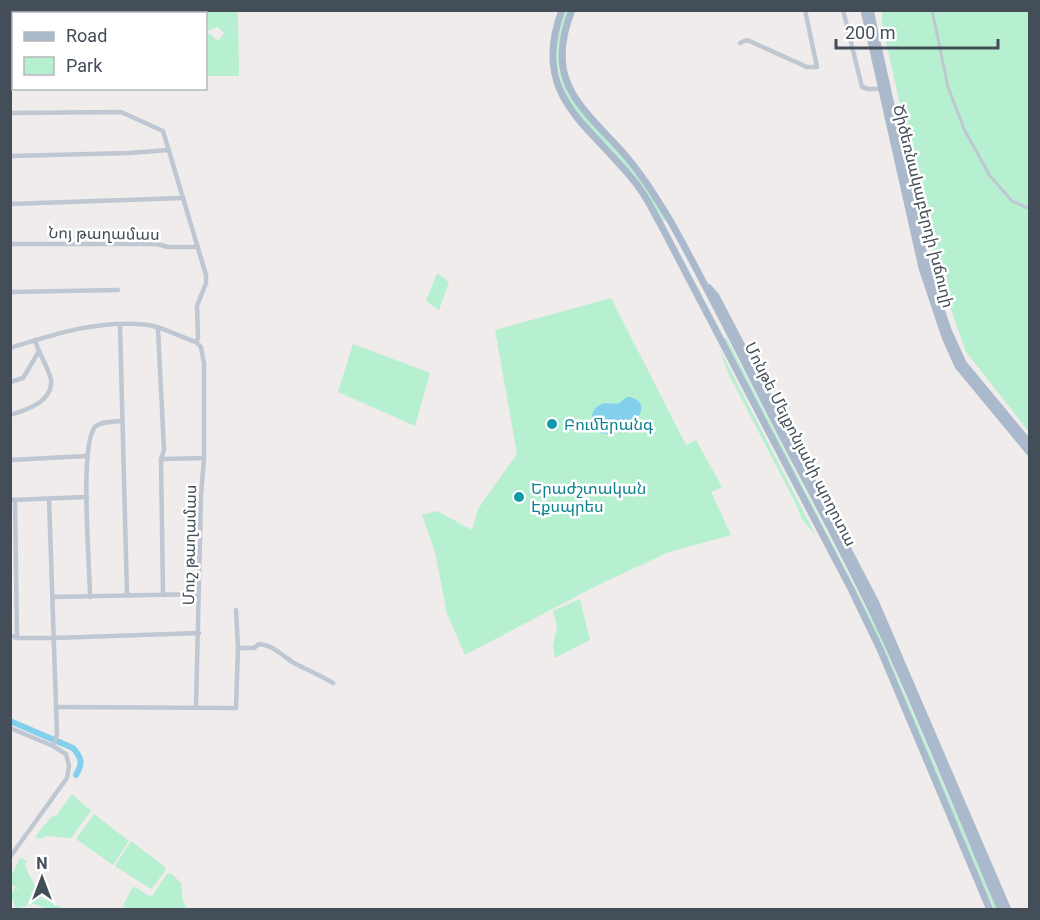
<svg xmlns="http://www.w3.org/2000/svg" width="1040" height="920" viewBox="0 0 1040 920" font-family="Roboto,'Noto Sans Armenian',sans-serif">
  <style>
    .green { fill: #b7efd1 }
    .water { fill: #83d0ed }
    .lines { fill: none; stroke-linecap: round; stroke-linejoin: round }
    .canal { stroke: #83d0ed; stroke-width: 6 }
    .pedestrian { stroke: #bec7d2; stroke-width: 3 }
    .minor { stroke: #bec7d2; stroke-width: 4.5 }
    .primary { stroke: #aab9cc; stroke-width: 7 }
    .culture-dot { fill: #0f9aa8; stroke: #fff; stroke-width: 2 }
    .labels { text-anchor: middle; stroke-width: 5; stroke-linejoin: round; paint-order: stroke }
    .street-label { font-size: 16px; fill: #444e59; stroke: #fff }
    .culture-label { font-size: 16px; fill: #0d838f; stroke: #fff; text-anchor: start }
  </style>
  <rect width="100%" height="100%" fill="#efeceb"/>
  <g class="green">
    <polygon points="203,11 238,11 239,76 206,76 206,35 211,34 215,39 219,40 224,33 218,27 206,31 206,14 203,13"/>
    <path d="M566 11H569C540 81 581 111 624 159 640 177 653 198 666 219L663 221C650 201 638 181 623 163 611 148 594 135 581 120 556 87 550 48 566 11Z"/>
    <polygon points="882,11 1029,11 1029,432 966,352 936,266 882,24"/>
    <polygon points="437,273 449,282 439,310 426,301"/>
    <polygon points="611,298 686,445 696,440 722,487 711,492 731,535 669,552 598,585 465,655 447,614 435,552 422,515 437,511 472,530 478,509 517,454 495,330"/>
    <polygon points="726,337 877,630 997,909 994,909 874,631 723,339"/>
    <polygon points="353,344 430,373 415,426 338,392"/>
    <polygon points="719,348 816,536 802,519 794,500 729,375"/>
    <polygon points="580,599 590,640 555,658 553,646 557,626 553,611"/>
    <polygon points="72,794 91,811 71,838 47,836 40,839 35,837 51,817 56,816"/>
    <polygon points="94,814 129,841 113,865 76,839"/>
    <polygon points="131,841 165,867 166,870 151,889 115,866"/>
    <polygon points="20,858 27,861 25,864 27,871 42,898 65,909 45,909 38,905 33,904 16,909 11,895 15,888 21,890 11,884 11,877"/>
    <polygon points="171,873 181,883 183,901 187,909 129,909 123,906 132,888 135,887 147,895 152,896 167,874"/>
  </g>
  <path class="water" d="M627 397C637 397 646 405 639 415 635 422 628 419 623 424 618 429 617 434 608 434 593 435 585 412 600 405 606 402 612 404 618 404Z"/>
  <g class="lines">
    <path class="canal" d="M10 721 73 748C82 758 83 763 76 775"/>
    <polyline class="pedestrian" points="932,10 948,87 965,131 990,176 1012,201 1030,209"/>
    <g class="minor">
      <polyline points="843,10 862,87 868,89 882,89"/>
      <polyline points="740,43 747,40 807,67 817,67 805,10"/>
      <polyline points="10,113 121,112 163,131 206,275 206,283 197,306 198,338 196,342"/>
      <polyline points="10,156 129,153 169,150"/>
      <polyline points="10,204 183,198"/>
      <polyline points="10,244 157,244 168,247 198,247"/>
      <polyline points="10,292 118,290"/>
      <polyline points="120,325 127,595"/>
      <polyline points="158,329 164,450 161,459 163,595"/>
      <path d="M10 348C55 334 100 319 148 325 163 327 180 337 196 342L201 347 204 364V458L201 496 196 708"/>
      <polyline points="10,382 23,378 38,353"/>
      <path d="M10 415C26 410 53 402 51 380 50 371 38 352 35 340"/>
      <polyline points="161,459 204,458"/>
      <polyline points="10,460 87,456"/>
      <polyline points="49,499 57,735 53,746"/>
      <polyline points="10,500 87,497"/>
      <polyline points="15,500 17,638"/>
      <polyline points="53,597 199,594"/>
      <path d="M90 597C90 568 79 445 95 427 101 421 114 422 121 421"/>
      <polyline points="236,610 238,648"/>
      <polyline points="10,635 17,638 54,638 199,633"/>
      <path d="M56 707 236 708 238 648H254L259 644C274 645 282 656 294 663 307 670 320 675 333 683"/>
      <polyline points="10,728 53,746 66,754 69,766 67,778 10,857"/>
    </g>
    <g class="primary">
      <path d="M562 10C530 96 588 123 634 181 646 195 654 213 663 229L851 589 880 649 990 910"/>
      <path d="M572 10C543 82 582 107 625 155 643 176 657 199 671 222 710 292 745 364 781 434 817 503 855 572 887 643 927 731 963 821 1001 910"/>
      <polyline points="864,10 922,268 945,337 958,366 1030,453"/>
      <polyline points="870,10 927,268 948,330 963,363 1030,444"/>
      <polyline points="709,288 716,296 875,601 1008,910"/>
    </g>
  </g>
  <g class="culture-dot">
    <circle cx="552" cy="424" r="6"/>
    <circle cx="519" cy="497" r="6"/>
  </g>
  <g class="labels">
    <g class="street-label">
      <text transform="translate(924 206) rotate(76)" y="6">Ծիծեռնակաբերդի խճուղի</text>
      <text transform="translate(104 233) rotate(1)" y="6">Նոյ թաղամաս</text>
      <text transform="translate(801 444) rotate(63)" y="6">Մոնթե Մելքոնյանի պողոտա</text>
      <text transform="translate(189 545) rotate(-89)" y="6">Մուշ թաղամաս</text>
    </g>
    <g class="culture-label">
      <text x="564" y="430">Բումերանգ</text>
      <text x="531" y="494">Երաժշտական<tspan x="531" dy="18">Էքսպրես</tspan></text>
    </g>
  </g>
  <rect width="1040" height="920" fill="none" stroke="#444e59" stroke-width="24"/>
  <rect x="12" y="12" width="195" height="78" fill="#ffffff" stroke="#b4b8bd" stroke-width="1.5"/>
  <rect x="24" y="32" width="30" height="9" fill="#aab9cc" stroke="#b4b8bd" stroke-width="1.5"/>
  <text x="66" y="42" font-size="18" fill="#444e59">Road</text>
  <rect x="24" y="57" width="30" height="18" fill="#b7efd1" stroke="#b4b8bd" stroke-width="1.5"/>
  <text x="66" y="72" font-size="18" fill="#444e59">Park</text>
  <g transform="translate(42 878)" stroke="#ffffff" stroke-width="4.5" paint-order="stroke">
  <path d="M0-4.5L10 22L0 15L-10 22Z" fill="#444e59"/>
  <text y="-9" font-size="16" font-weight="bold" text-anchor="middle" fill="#444e59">N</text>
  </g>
  <path d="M836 39v9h162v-9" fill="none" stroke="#444e59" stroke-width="3"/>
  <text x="845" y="39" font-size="18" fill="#444e59" stroke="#ffffff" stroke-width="4.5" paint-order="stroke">200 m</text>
</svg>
